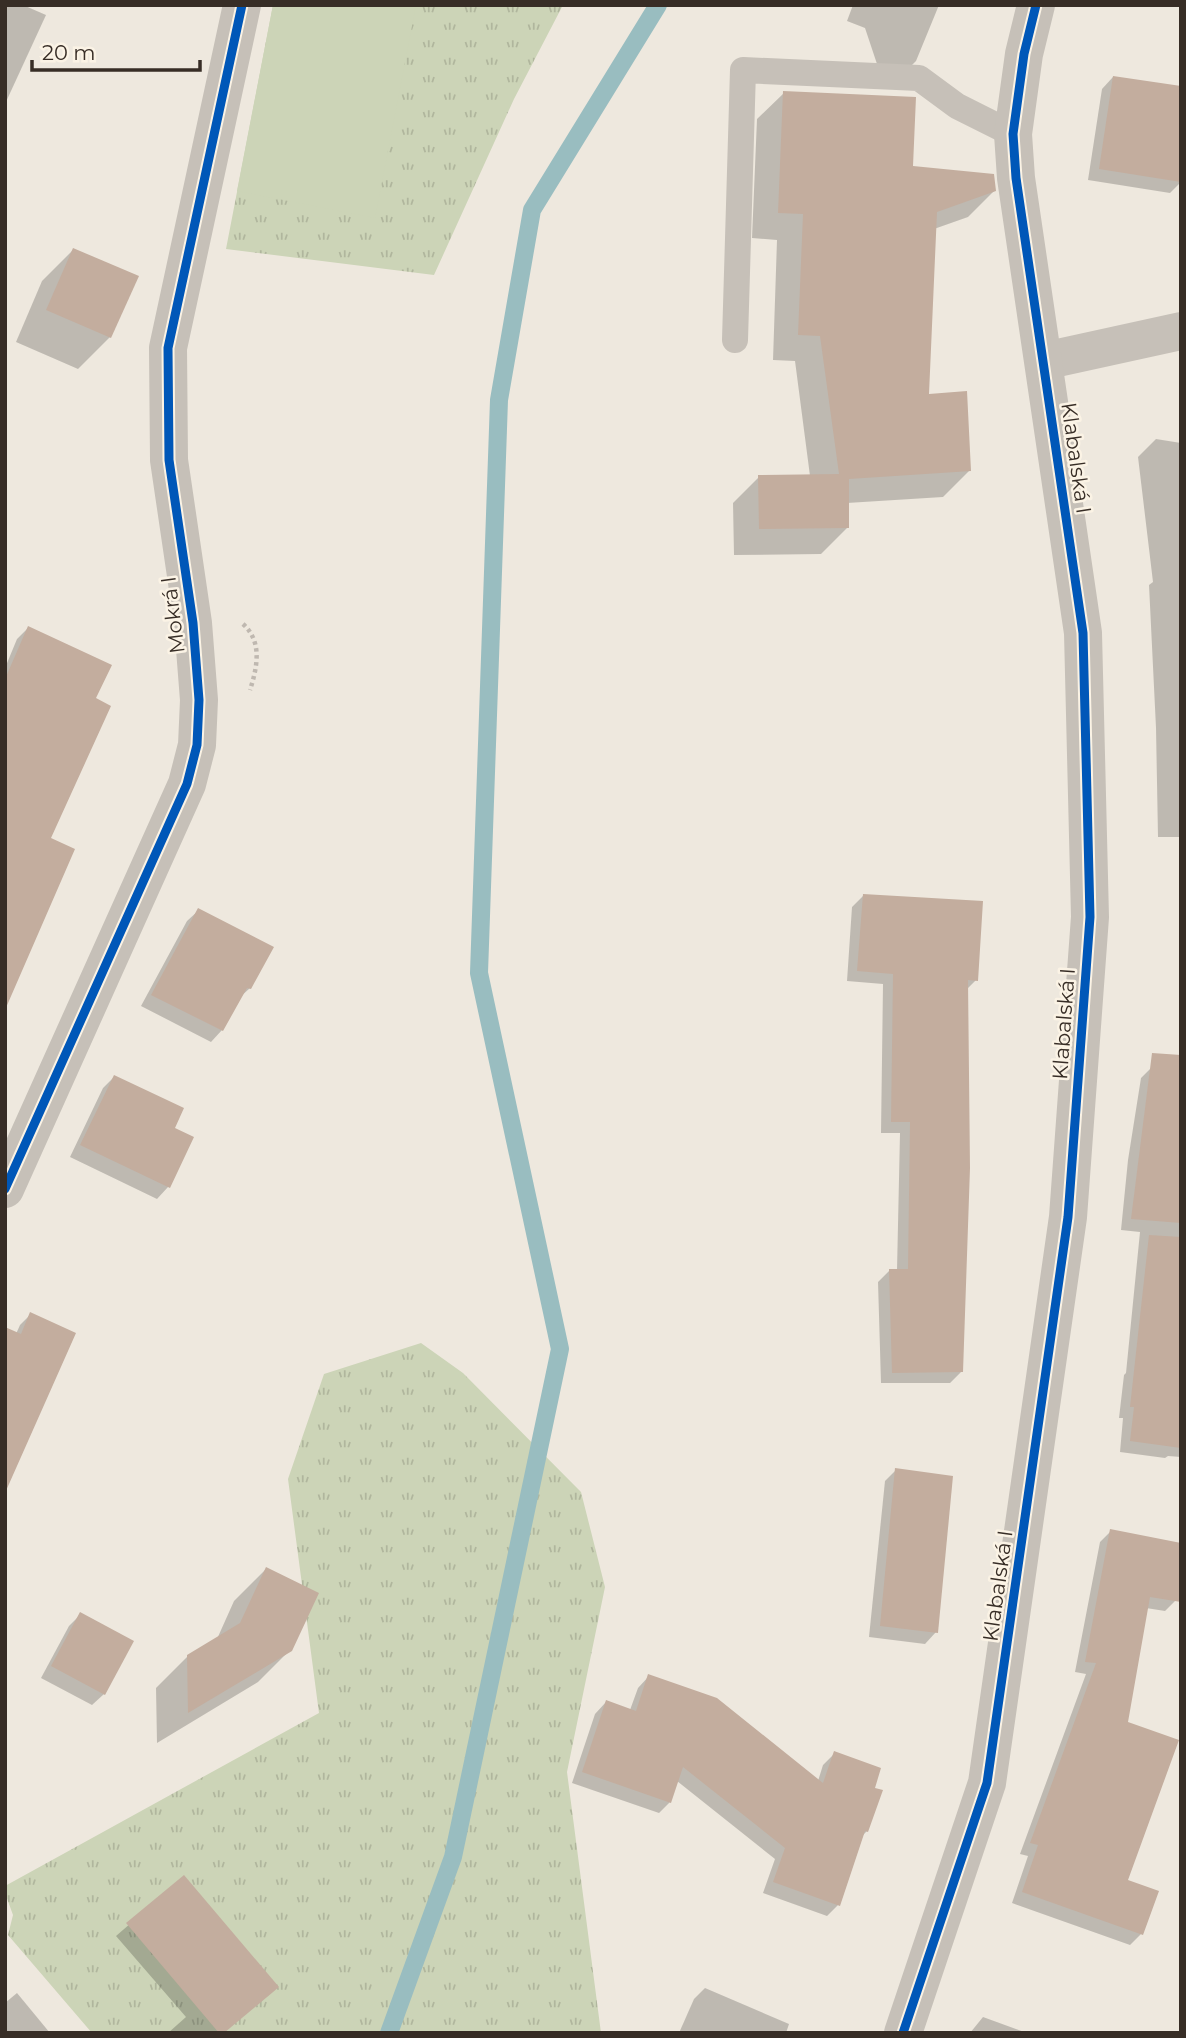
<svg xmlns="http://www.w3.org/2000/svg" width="1186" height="2038" viewBox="0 0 1186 2038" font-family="Montserrat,sans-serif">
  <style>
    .grass { fill: url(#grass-tufts) }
    .green { fill: #ccd4b7 }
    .shadow { fill: #0003 }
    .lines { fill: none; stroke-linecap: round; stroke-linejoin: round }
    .stream { stroke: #99bdc0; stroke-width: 18 }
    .building { fill: #c3ad9e }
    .path { stroke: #bfb8b0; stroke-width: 4.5; stroke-dasharray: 3.5 3.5; stroke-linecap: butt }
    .service { stroke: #c6c0b8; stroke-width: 26 }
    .minor { stroke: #c6c0b8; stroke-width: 38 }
    .cycleway-casing { stroke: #fbf3e5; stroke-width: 13 }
    .cycleway { stroke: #0057b8; stroke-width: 9 }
    .labels { text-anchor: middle; stroke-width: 5; stroke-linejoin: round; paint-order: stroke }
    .street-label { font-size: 21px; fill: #372d26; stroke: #fbf3e5 }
  </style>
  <defs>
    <pattern id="grass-tufts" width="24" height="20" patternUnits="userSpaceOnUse" patternTransform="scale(1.75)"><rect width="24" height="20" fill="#ccd4b7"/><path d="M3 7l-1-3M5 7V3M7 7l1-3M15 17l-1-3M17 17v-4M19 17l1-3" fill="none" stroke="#b0b69d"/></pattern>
  </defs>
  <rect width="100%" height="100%" fill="#eee8de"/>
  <g class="grass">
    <polygon points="273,5 563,5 514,99 434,275 226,249"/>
    <polygon points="421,1343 463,1373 581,1492 605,1587 567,1772 601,2033 92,2033 8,1935 13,1915 5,1893 5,1886 319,1713 288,1479 324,1374"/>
  </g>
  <polygon class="green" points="273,5 416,5 375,218 237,191"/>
  <g class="shadow">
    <polygon points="5,5 23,5 46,15 5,104"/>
    <polygon points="853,5 939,5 916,61 897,80 882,79 865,28 847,21"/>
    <polygon points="1113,77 1181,88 1181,182 1170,193 1088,180 1102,89"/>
    <polygon points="784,93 911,167 994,191 968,217 934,229 927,396 970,470 943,497 847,503 847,528 821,554 734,555 733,503 759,477 810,476 795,361 773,360 777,240 752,238 757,119"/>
    <polygon points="73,250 110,337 78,369 16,342 42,281"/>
    <polygon points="1156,439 1181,443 1181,837 1158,837 1156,728 1149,585 1153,582 1138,457"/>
    <polygon points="28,628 94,699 49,839 33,942 5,749 5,668 17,639"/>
    <polygon points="863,896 976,980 966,990 961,1372 950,1383 881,1383 878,1282 890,1270 897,1270 900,1133 881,1133 883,984 847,981 852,907"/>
    <polygon points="199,910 250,988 238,999 222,1030 211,1042 141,1006 187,921"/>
    <polygon points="1152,1067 1181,1072 1181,1457 1168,1456 1165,1458 1120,1452 1123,1418 1119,1418 1124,1375 1126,1373 1140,1232 1121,1230 1128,1160 1141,1078"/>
    <polygon points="114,1077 173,1128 192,1138 168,1187 157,1199 70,1157 103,1088"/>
    <polygon points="31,1314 5,1445 16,1334 20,1325"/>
    <polygon points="896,1470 936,1632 925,1644 869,1637 885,1481"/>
    <polygon points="1111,1531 1176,1600 1165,1611 1146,1608 1126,1723 1126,1882 1141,1934 1130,1945 1012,1903 1028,1856 1020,1854 1086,1674 1075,1672 1100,1542"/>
    <polygon points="266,1569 290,1650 258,1682 157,1743 156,1688 188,1656 217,1639 234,1601"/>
    <polygon points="80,1615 104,1694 92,1705 41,1678 69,1626"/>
    <polygon points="649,1676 818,1781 823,1765 835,1753 873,1789 867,1831 861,1837 838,1905 827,1916 763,1893 775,1859 677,1781 670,1802 659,1813 572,1783 595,1714 606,1702 630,1710 638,1688"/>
    <polygon points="184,1877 224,2033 168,2033 186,2017 116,1936"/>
    <polygon points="705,1988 789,2024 786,2033 679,2033 694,1999"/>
    <polygon points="17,1993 50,2033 5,2033 5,2003"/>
    <polygon points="983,2017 1027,2033 970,2033"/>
  </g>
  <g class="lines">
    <polyline class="stream" points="389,2033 453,1857 560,1349 479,973 499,400 532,210 658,5"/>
  </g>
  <g class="building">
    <polygon points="1113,76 1181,86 1181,182 1099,169"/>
    <polygon points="783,91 916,97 913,166 994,174 996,191 937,212 929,394 967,391 971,471 849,479 849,528 759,529 758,475 839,474 820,336 798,335 803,214 778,213"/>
    <polygon points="73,248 139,276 111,338 46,310"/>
    <polygon points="28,626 112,665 96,698 111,706 51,838 75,849 5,1010 5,679"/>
    <polygon points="863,894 983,901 978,981 968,980 970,1168 963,1372 892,1373 889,1269 908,1269 910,1122 891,1122 893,974 857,971"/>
    <polygon points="198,908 274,947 251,989 247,988 223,1031 151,995"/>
    <polygon points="1152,1053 1181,1055 1181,1223 1131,1219"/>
    <polygon points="114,1075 184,1108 175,1128 194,1137 170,1188 80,1145"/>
    <polygon points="1149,1235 1181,1237 1181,1448 1130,1441 1134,1407 1130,1407"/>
    <polygon points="30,1312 76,1333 5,1493 5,1327 21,1334"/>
    <polygon points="895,1468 953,1476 938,1633 880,1626"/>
    <polygon points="1110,1529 1181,1543 1181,1602 1150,1597 1128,1722 1179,1740 1128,1880 1159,1891 1143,1935 1022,1892 1038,1845 1030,1843 1096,1663 1085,1662"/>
    <polygon points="266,1567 319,1593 292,1651 188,1713 187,1655 240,1623"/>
    <polygon points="80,1612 134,1641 105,1695 51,1666"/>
    <polygon points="648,1674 717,1698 823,1783 834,1751 881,1768 875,1788 883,1790 868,1832 865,1831 840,1906 773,1882 785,1848 683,1767 671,1803 582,1772 606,1700 636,1711"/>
    <polygon points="184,1875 279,1987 224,2033 219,2033 126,1923"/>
  </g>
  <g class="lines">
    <path class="path" d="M243 624C263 642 257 668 250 690"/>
    <polyline class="service" points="735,340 743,70 919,78 957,106 1013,134"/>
    <g class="minor">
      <polyline points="1044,361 1181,331"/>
      <polyline points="5,1189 187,784 197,745 199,700 193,623 169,460 168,348 242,5"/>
      <polyline points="903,2033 987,1783 1068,1217 1090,917 1083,633 1016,178 1013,134 1024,54 1036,5"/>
    </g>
    <defs>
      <g id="cycleway">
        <polyline points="5,1189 187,784 197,745 199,700 193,623 169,460 168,348 242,5"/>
        <polyline points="903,2033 987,1783 1068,1217 1090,917 1083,633 1016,178 1013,134 1024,54 1036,5"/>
      </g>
    </defs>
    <use href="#cycleway" class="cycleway-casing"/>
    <use href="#cycleway" class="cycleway"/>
  </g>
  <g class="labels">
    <g class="street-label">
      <text transform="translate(1076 458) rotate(82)" y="7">Klabalská I</text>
      <text transform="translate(173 615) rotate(-97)" y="7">Mokrá I</text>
      <text transform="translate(1064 1024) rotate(-86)" y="7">Klabalská I</text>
      <text transform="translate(998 1586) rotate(-82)" y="7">Klabalská I</text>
    </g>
  </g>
  <rect width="1186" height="2038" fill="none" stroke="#372d26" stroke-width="14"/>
  <path d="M32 60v10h168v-10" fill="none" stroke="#372d26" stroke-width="3.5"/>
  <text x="42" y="60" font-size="21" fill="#372d26" stroke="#fbf3e5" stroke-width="5" paint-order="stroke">20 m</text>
</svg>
